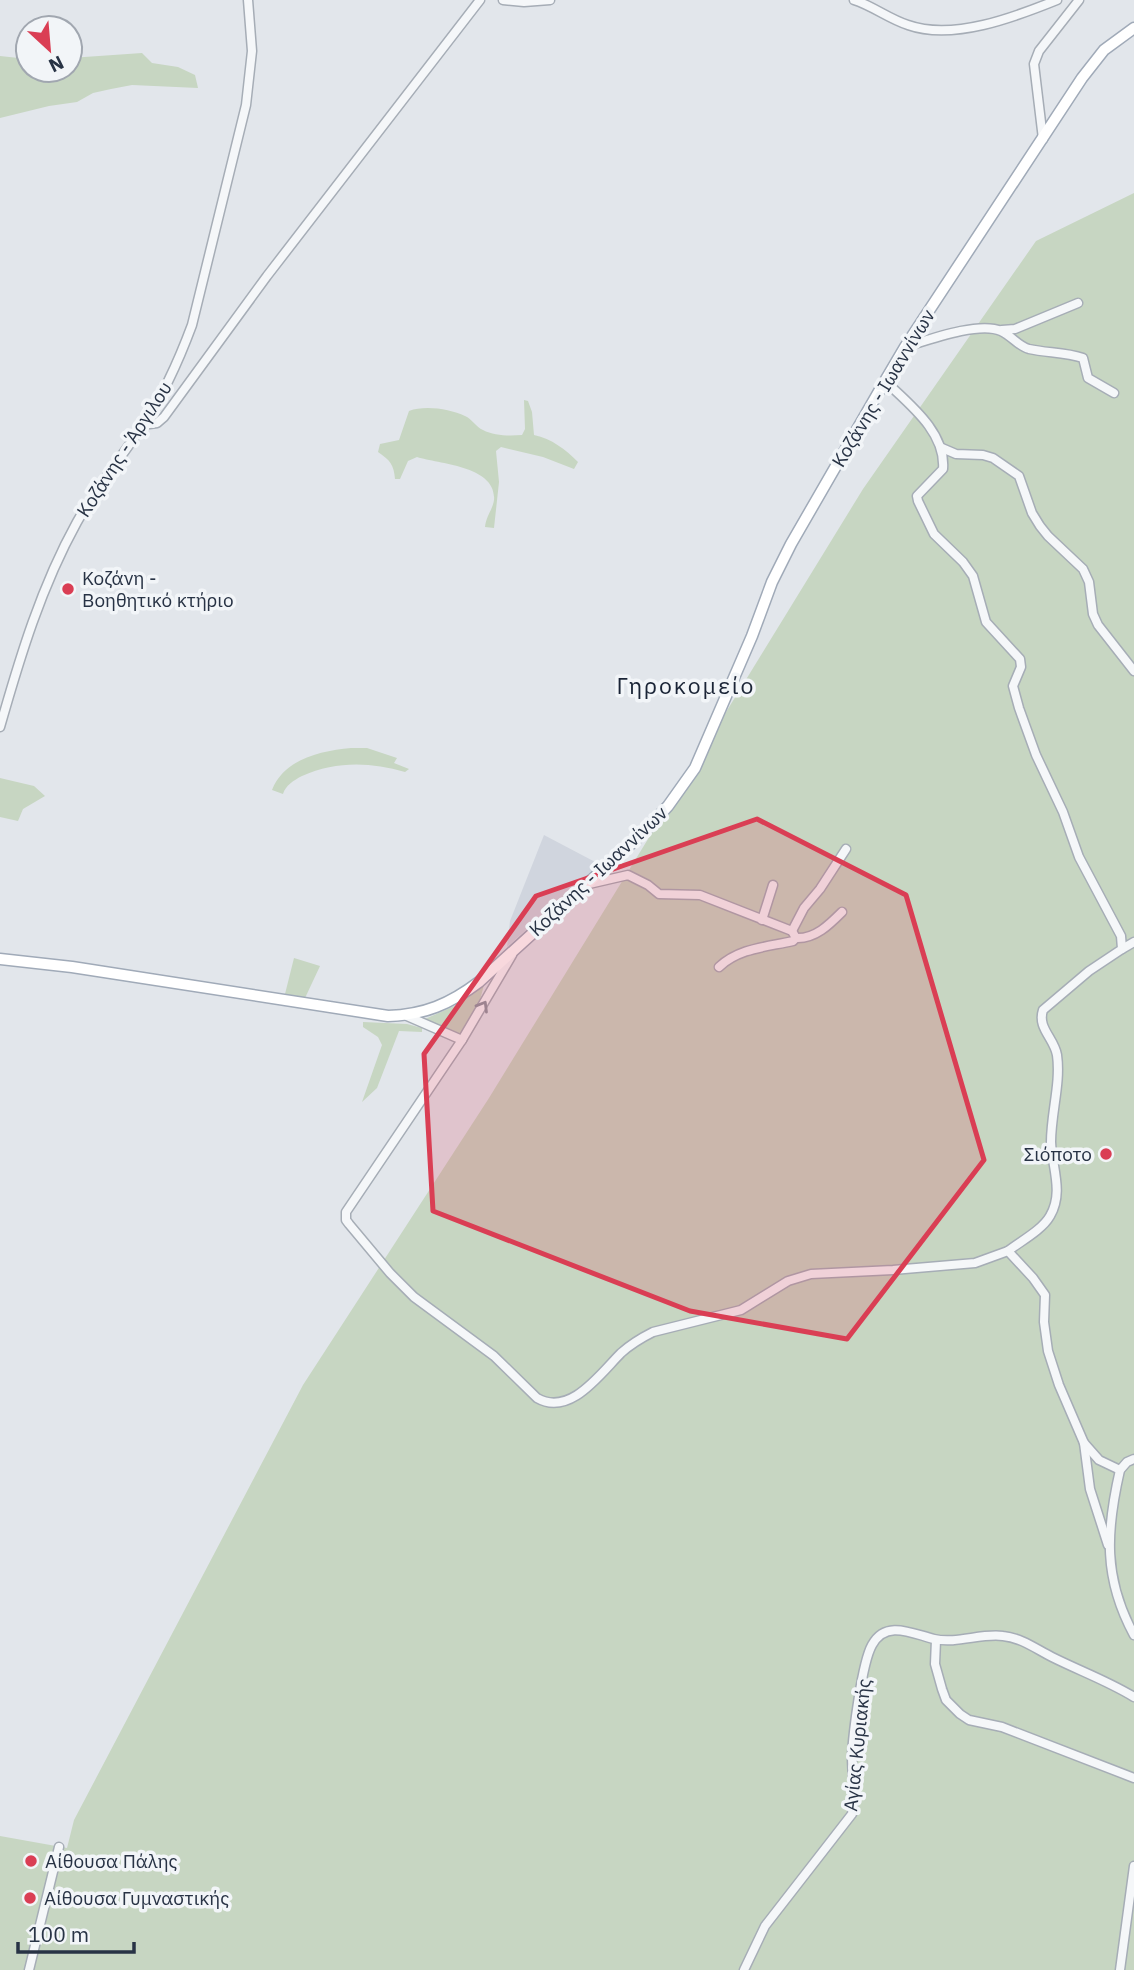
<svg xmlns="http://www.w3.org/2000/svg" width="1134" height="1970" viewBox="0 0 1134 1970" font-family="'IBM Plex Sans',sans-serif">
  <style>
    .built { fill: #d0d5de }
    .green { fill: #c7d6c2 }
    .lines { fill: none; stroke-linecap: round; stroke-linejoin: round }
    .minor-casing { stroke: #a6adb6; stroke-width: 11 }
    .major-casing { stroke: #a0aab8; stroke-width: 13 }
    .minor { stroke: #f5f7f9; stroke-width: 8 }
    .major { stroke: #fff; stroke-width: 10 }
    .oneway { stroke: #8e959f }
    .marked { fill: #da3e54; fill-opacity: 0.2; stroke: #da3e54; stroke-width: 5; stroke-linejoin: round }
    .poi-dot { fill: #da3e54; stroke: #f2f5f8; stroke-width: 2.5 }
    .labels { text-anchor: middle; stroke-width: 7; stroke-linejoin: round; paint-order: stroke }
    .street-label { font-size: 19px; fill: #283345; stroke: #f2f5f8 }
    .poi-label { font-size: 19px; fill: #283345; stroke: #f2f5f8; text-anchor: start }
    .quarter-label { font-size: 23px; letter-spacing: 2px; fill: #1a2436; stroke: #f2f5f8 }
  </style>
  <rect width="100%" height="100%" fill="#e2e6eb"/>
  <polygon class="built" points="544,835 599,864 507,947 510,921"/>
  <g class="green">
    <polygon points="142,53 152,63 178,67 195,75 198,88 132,85 111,89 93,93 77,102 49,106 0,118 0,56 28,59 28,70 70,70 70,58"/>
    <polygon points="1134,193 1134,1970 0,1970 0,1836 67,1848 74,1820 303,1385 489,1098 863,489 1036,241"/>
    <path d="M524 400 528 401 532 412 534 435C552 439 565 449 578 462L574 469 543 457 501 447 496 451 499 482 494 528 485 527C486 516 493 509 494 500 497 466 439 464 417 457L408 461 400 479H395C394 465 390 460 378 452L380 444 399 440 409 411C425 405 450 409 465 416 472 419 476 427 483 430 494 436 510 436 522 435L525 429Z"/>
    <path d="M351 748H367L397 758 394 763 409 769 405 772C370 762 336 761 302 776 294 780 285 786 283 794L272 790C284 759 320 751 351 748Z"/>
    <polygon points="0,778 34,786 45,796 23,809 18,821 0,817"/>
    <polygon points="294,958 320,966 305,998 285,994"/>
    <polygon points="484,985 477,1011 461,1035 425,1019 459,1004"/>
    <polygon points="363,1022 407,1024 422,1028 422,1032 399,1031 377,1088 362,1102 382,1045 378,1037 363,1027"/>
  </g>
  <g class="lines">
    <defs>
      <g id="minor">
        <polyline points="503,0 524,2 550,0"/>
        <path d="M854 0C873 6 889 19 908 25 953 41 1015 17 1057 0"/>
        <polyline points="1043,139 1034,64 1039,51 1079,0"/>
        <polyline points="1002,330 1015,329 1078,303"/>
        <path d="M905 347C928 340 979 321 1001 331 1012 336 1018 346 1029 349 1047 353 1065 352 1083 358L1088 378 1114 393"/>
        <path d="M885 381C909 404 946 432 943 469L917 496 918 501 934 534 963 562 973 576 986 622 1020 659 1021 667 1013 686 1019 708 1036 755 1063 812 1079 857 1121 936 1122 949 1089 971 1043 1010C1037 1028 1054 1038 1057 1055 1061 1083 1051 1113 1051 1142 1052 1168 1064 1192 1050 1216 1042 1230 1021 1241 1008 1251"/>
        <polyline points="142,425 157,423 164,417 267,276 480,0"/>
        <polyline points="942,448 956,454 983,455 993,458 1019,476 1032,513 1040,526 1048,536 1083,569 1089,582 1093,614 1098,625 1134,671"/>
        <path d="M0 727C20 657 41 587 77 522 96 488 121 458 143 425 164 394 179 360 192 325L246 105 252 51 248 0"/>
        <polyline points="589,884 628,875 648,885 659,894 700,895 792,931 796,938"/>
        <polyline points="762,920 773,885"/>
        <polyline points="792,931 804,908 820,889 846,849"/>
        <polyline points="1122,949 1134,942"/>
        <path d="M512 955 462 1040 346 1212V1220L349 1224 390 1273 414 1297 494 1356 537 1398C570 1417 600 1374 621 1353 631 1344 641 1338 653 1332L741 1310 788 1281 811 1274 893 1270 975 1263 1008 1251 1033 1278 1045 1295 1044 1322 1048 1351 1059 1385 1084 1443 1090 1489 1108 1545"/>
        <path d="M719 967C739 948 767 947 793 941L796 938C815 939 829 925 842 912"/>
        <polyline points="407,1016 462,1040"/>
        <polyline points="1084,1443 1099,1460 1120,1470"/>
        <path d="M1134 1459 1127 1462 1120 1470C1106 1531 1103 1578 1134 1635"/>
        <polyline points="936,1640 935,1664 942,1689 946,1700 960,1714 969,1720 1002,1727 1134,1778"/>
        <polyline points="29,1970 59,1847"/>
        <path d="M744 1970 765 1926 852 1814C856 1794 852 1776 852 1756 853 1733 862 1663 872 1645 886 1619 913 1634 934 1639 957 1644 981 1633 1003 1636 1022 1638 1036 1649 1052 1657 1080 1671 1108 1681 1134 1697"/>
        <polyline points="1120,1970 1134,1866"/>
      </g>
      <path id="major" d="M0 959 72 967 388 1016C424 1015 450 1004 479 982L643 833 668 806 695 768 752 636 772 582 791 544 885 381 905 347 1082 78 1104 50 1134 28"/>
    </defs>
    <use href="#minor" class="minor-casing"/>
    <use href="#major" class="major-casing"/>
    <use href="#minor" class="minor"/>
    <use href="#major" class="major"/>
  </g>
  <defs><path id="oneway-chevron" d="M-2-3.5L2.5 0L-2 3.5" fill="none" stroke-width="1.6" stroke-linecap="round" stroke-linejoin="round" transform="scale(1.75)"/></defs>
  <use class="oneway" href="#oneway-chevron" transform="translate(483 1006) rotate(-59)"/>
  <path class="marked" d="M757 819 906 895 984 1160 847 1339 690 1311 433 1211 424 1054 536 896Z"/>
  <g class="poi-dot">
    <circle cx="68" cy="589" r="7"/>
    <circle cx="1106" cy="1154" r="7"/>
    <circle cx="31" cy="1861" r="7"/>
    <circle cx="30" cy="1898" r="7"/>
  </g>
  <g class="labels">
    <g class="street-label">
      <text transform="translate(883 388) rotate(-59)" y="7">Κοζάνης - Ιωαννίνων</text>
      <text transform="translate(124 449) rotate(-57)" y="7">Κοζάνης - Άργιλου</text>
      <text transform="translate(598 871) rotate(-43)" y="7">Κοζάνης - Ιωαννίνων</text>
      <text transform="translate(857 1745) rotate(-84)" y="7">Αγίας Κυριακής</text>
    </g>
    <g class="poi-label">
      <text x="82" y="585">Κοζάνη -<tspan x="82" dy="22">Βοηθητικό κτήριο</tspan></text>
      <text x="1092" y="1161" text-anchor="end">Σιόποτο</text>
      <text x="45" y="1868">Αίθουσα Πάλης</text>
      <text x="44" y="1905">Αίθουσα Γυμναστικής</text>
    </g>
    <g class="quarter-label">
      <text x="686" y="694">Γηροκομείο</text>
    </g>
  </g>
  <g transform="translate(49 49) rotate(154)"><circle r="33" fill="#f2f5f8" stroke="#a1a7b0" stroke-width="2"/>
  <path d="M0-5L12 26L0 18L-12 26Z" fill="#da3e54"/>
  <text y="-10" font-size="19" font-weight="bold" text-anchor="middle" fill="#283345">N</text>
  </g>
  <path d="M18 1942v10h116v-10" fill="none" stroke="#283345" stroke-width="3.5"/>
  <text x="28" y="1942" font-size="21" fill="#283345" stroke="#f2f5f8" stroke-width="5" paint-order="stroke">100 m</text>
</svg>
